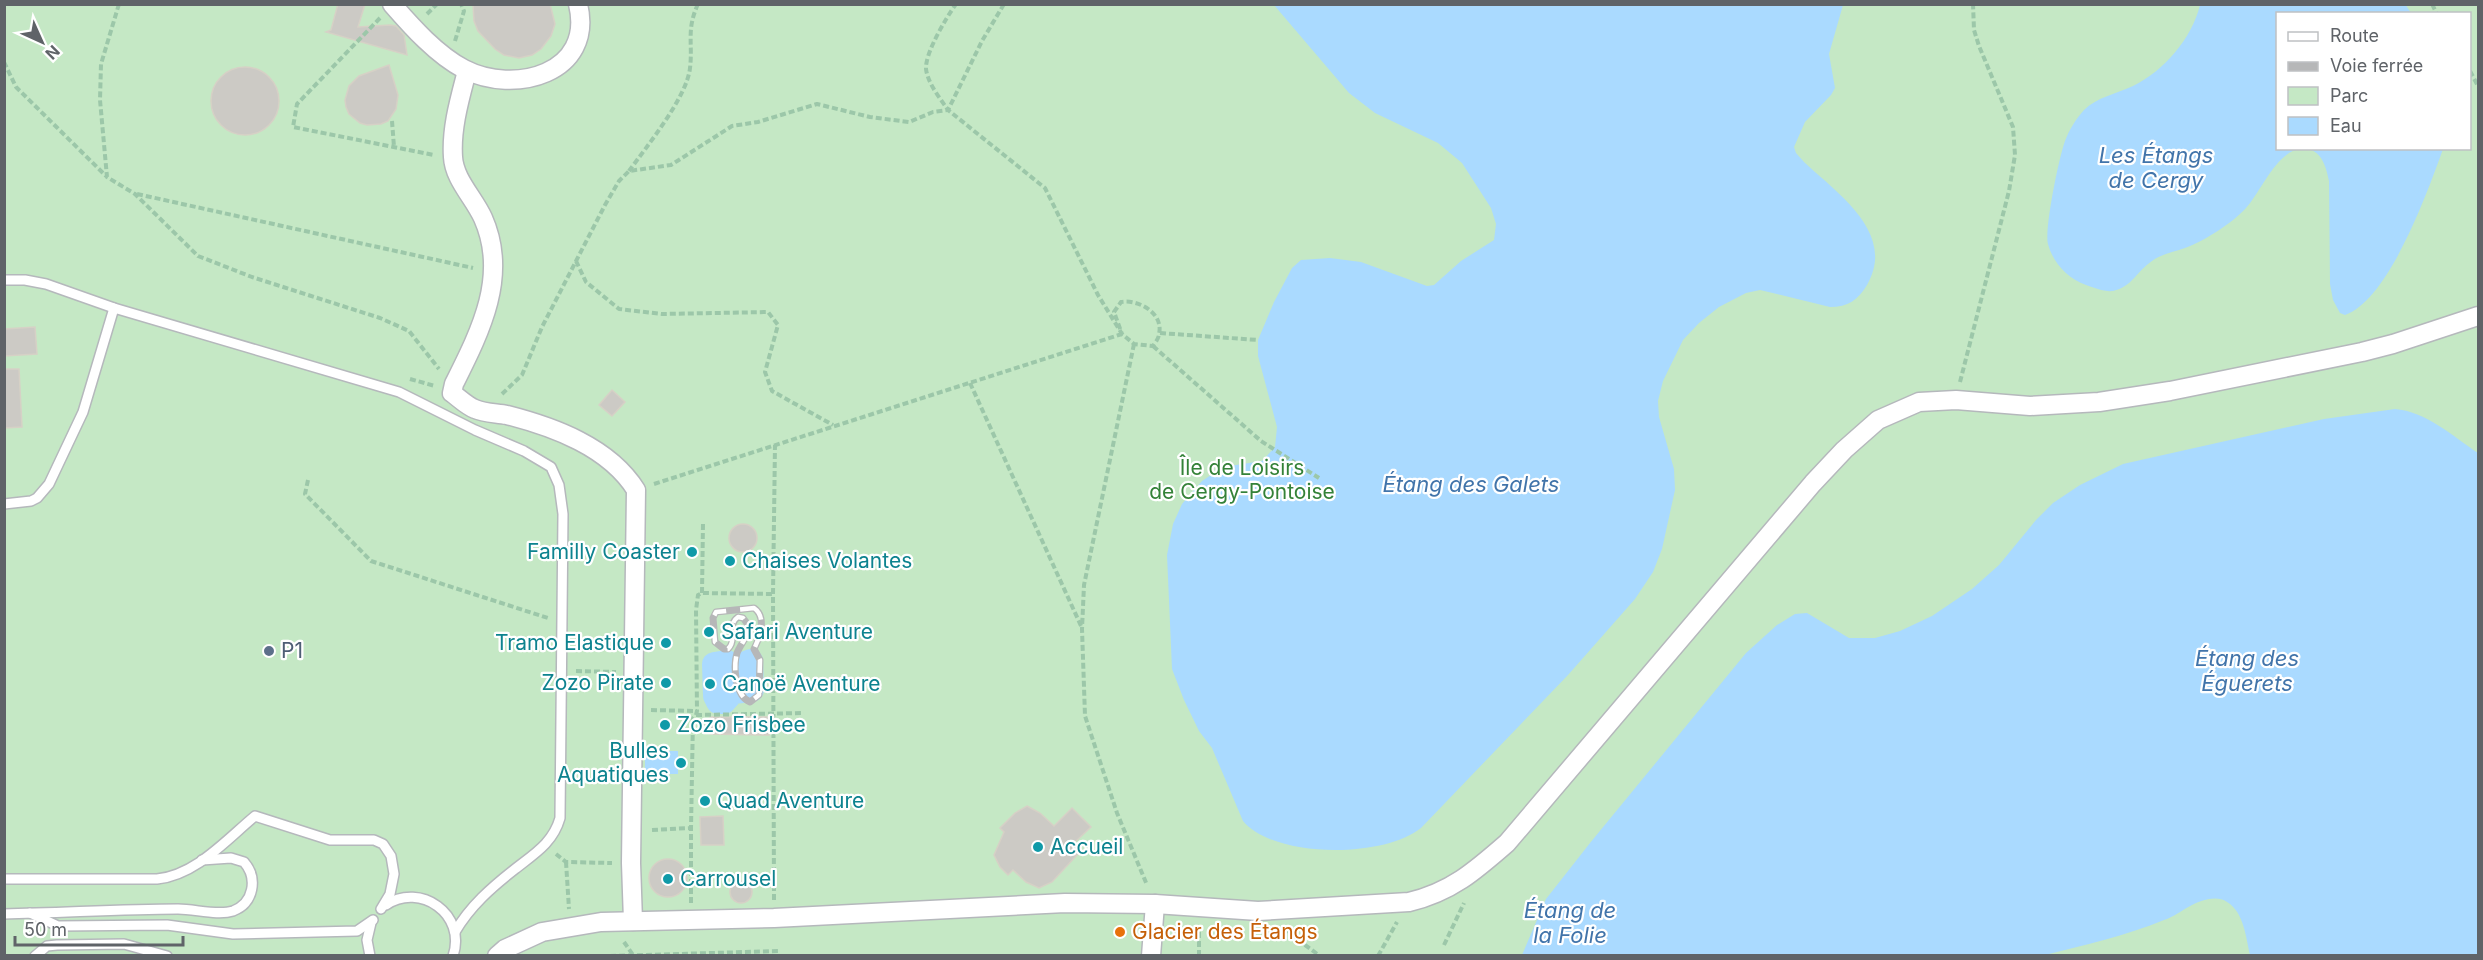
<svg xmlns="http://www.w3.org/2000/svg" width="2483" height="960" viewBox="0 0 2483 960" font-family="Inter,sans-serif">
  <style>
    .green { fill: #c5e8c5; fill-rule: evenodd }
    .water { fill: #aadaff }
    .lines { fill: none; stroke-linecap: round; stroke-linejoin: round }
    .canal { stroke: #aadaff; stroke-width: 24 }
    .building { fill: #cccac5; stroke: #d6d1c6; stroke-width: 1.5 }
    .lane-casing { stroke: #b5b8bc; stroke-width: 12 }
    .street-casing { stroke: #b5b8bc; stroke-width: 21 }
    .path { stroke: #9cc7a9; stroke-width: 4; stroke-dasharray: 6 3; stroke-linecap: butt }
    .lane { stroke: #fff; stroke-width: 9 }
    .street { stroke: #fff; stroke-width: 18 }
    .rail-casing { stroke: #b6b7b8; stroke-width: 7 }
    .rail { stroke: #fff; stroke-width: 4.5; stroke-dasharray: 14; stroke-linecap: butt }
    .culture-dot { fill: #0f9aa8; stroke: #fff; stroke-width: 2 }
    .service-dot { fill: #5c6f8a; stroke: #fff; stroke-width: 2 }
    .food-dot { fill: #e8710a; stroke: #fff; stroke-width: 2 }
    .labels { text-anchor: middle; stroke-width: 4.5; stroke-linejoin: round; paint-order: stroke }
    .park-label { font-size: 21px; fill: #348238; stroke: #fff }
    .culture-label { font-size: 21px; fill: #0d838f; stroke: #fff; text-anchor: start }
    .service-label { font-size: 21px; fill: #4e5e75; stroke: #fff; text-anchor: start }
    .food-label { font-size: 21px; fill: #c56008; stroke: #fff; text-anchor: start }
    .water-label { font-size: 22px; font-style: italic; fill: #4174aa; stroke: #fff }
  </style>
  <rect width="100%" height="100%" fill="#f1efe8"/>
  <path class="green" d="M4 5H2478V955H5ZM2278 14H2470V148H2278Z"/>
  <g class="water">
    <path d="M2405 4 2411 13 2278 14V148L2443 149C2428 191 2389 300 2345 315L2340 313 2333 300 2330 284 2329 181C2326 165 2320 146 2300 149 2277 151 2260 193 2246 208 2231 224 2206 240 2185 248 2174 252 2161 254 2152 261 2137 271 2132 287 2113 291 2105 292 2094 288 2086 285 2068 279 2053 263 2048 244 2044 230 2059 157 2065 141 2069 130 2076 119 2084 110 2097 97 2116 94 2133 86 2164 71 2192 38 2200 5Z"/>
    <path d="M1274 5H1843L1829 54 1835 88 1831 95 1805 122 1794 147 1796 153 1804 162C1837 193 1897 233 1867 285 1858 300 1848 307 1830 307L1760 290 1746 293 1719 307 1699 323 1683 340 1663 381 1658 401 1659 417 1674 469 1675 490 1662 549 1653 572 1635 599 1568 675 1421 828C1384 858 1275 859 1243 821L1212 748 1199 731 1184 700 1172 669 1167 555 1173 524 1182 504 1202 481 1223 467 1262 461 1275 447 1277 427 1258 356V340L1274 302 1292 268 1301 260 1330 258 1361 262 1427 286 1434 285 1461 261 1494 240 1496 224 1491 208 1462 163 1438 143 1375 113 1349 93Z"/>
    <path d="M2395 409C2425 411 2454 437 2478 453V955H2250C2246 938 2244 912 2227 902 2217 895 2202 900 2192 905 2182 910 2174 917 2164 920 2125 936 2085 945 2045 955H1522L1546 899 1590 843 1746 653 1777 625 1795 614 1807 613 1849 638H1875L1900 631 1932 616 1972 589 1999 565 2036 520 2053 503 2080 485 2123 464 2324 419Z"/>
    <rect x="645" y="751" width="33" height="23"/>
  </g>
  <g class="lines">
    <polygon class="canal" points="751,661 752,690 733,692 724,702 718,702 715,696 714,664 727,662 731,679 746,676 746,663"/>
  </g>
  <g class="building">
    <polygon points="338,4 365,4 358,27 390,25 396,26 404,35 407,55 326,32 331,30"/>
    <polygon points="473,4 550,4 555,24 551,36 541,49 532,55 519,58 504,55 495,49 478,31 474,21"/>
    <polygon points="389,65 398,95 396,109 388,121 381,124 367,125 360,123 349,114 346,107 345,100 349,86 359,76"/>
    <circle cx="245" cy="101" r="34"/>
    <polygon points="35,327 37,354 4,356 4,329"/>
    <polygon points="4,369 19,369 22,427 4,428"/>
    <polygon points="612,390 625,402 612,416 599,405"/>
    <circle cx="743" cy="538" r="14"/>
    <polygon points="710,717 769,717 769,735 710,734"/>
    <polygon points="1027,806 1040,813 1054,826 1072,808 1091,827 1074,843 1078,847 1078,854 1052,882 1039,888 1026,882 1013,870 1008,875 1000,867 994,855 1004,832 1000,828 1015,813"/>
    <polygon points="723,816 724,845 701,845 700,817"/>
    <circle cx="668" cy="878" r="19"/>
    <circle cx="741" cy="892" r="11"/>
  </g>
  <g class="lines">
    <defs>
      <g id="lane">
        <path d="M4 280H25L46 284 114 308 399 392 475 430 524 451 551 467 559 485 563 514 560 818C553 843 534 854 515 869 492 887 470 906 455 932"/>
        <polyline points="4,504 31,501 37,498 49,484 83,412 114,308"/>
        <path d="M4 879H157C196 875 226 840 255 816L330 840H374L383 844 391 856 394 874 390 894 381 909"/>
        <path d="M386 905C420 882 467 914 453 956"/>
        <polyline points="30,913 58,926 167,925 233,934 357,931 373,920"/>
        <path d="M4 914C63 913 120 909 178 909 195 909 218 916 233 911 254 903 258 878 244 862L231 858 202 860"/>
        <polyline points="35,956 47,946 57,945 124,944 167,956"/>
        <polyline points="370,956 367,940 371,923"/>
      </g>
      <g id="street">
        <path d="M392 4C412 27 437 55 464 69 514 95 595 74 578 4"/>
        <path d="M467 71C460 98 451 128 453 157 454 179 474 198 483 218 509 276 480 332 454 384L452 393C459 398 467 406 475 409 484 413 496 413 507 415 554 427 609 447 636 490L631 863 633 921"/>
        <path d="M497 956 505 949 542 932 601 922 774 918 1065 903 1155 904 1258 911 1409 902C1451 892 1475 871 1507 843L1813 483 1844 450 1878 420 1919 402 1956 400 2030 406 2099 402 2170 391 2362 352 2393 344 2478 316"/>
        <polyline points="1151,956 1155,904"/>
      </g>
    </defs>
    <use href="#lane" class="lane-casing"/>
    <use href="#street" class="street-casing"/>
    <g class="path">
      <polyline points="119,4 101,64 100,100 107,177 135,194 198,256 252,277 380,318 409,331 439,369"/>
      <path d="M1004 4 982 41 948 110 1045 188 1098 295 1122 334 1134 344 1153 346C1155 343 1159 338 1159 334 1164 313 1138 299 1121 302L1114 312 1122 334"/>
      <polyline points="2432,4 2437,14"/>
      <polyline points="427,14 437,4"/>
      <polyline points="380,18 297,104 293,127 434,155"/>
      <polyline points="455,41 464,11 461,4"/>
      <polyline points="4,62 16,87 106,176"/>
      <polyline points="2470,71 2478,86"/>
      <polyline points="392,121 394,147"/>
      <path d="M629 171C647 146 687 97 690 68 693 43 686 30 698 4"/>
      <polyline points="137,194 473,268"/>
      <polyline points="576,261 586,282 619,309 662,314 768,312 778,325 765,372 772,391 833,425"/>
      <polyline points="1160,333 1258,340"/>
      <polyline points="1134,344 1084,585 1082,629 1085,716 1117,813 1147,885"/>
      <polyline points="1153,346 1261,441 1319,478"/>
      <polyline points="410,379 435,386"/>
      <polyline points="1960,382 2009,191 2015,155 2013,127 1979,46 1974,30 1973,4"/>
      <polyline points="970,383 1082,628"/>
      <path d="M502 394 522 375 542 327 605 205 619 181 629 171 671 165 732 126 758 122 817 104 870 117 909 122 933 112 948 110C940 98 928 84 926 69 925 53 946 18 956 4"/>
      <polyline points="308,480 305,494 371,561 548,618"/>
      <polyline points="654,484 1122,334"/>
      <polyline points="702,593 703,523"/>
      <polyline points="576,671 616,672"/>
      <polyline points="651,710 697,711"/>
      <polyline points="696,715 804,713"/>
      <polyline points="652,830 691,828 693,718 696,715 697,711 696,610 698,595 702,593 773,594"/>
      <polyline points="556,854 566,862 612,863"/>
      <polyline points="566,862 569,909"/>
      <polyline points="774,900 773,594 775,445"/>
      <polyline points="691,903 691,828"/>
      <polyline points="1283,929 1320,956"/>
      <polyline points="624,942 633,955"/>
      <polyline points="1444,945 1464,903"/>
      <polyline points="610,956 780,951"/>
      <polyline points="1199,956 1199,926"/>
      <polyline points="1378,956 1397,922"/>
    </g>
    <use href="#lane" class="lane"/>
    <use href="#street" class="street"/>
    <defs>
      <path id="rail" d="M754 608C767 617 760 637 754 649L760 660 759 695 750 702C735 696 733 666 737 653 741 643 749 636 749 626L743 618 738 617C726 625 738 640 728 649H724L715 642 713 618 716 612Z"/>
    </defs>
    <use href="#rail" class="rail-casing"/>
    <use href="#rail" class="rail"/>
  </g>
  <g class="culture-dot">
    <circle cx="692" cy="552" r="6"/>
    <circle cx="730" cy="561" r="6"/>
    <circle cx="709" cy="632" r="6"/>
    <circle cx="666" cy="643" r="6"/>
    <circle cx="666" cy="683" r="6"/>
    <circle cx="710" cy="684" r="6"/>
    <circle cx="665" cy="725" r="6"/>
    <circle cx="681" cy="763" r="6"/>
    <circle cx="705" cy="801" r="6"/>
    <circle cx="1038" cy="847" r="6"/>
    <circle cx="668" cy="879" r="6"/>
  </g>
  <circle class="service-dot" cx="269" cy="651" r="6"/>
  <circle class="food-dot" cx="1120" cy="932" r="6"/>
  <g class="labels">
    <g class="park-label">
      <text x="1242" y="475">Île de Loisirs<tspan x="1242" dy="24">de Cergy-Pontoise</tspan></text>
    </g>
    <g class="culture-label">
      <text x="680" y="559" text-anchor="end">Familly Coaster</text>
      <text x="742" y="568">Chaises Volantes</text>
      <text x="721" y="639">Safari Aventure</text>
      <text x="654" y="650" text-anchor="end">Tramo Elastique</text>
      <text x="654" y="690" text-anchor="end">Zozo Pirate</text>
      <text x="722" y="691">Canoë Aventure</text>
      <text x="677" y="732">Zozo Frisbee</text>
      <text x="669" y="758" text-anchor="end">Bulles<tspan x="669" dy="24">Aquatiques</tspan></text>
      <text x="717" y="808">Quad Aventure</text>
      <text x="1050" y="854">Accueil</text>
      <text x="680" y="886">Carrousel</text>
    </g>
    <g class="service-label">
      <text x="281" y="658">P1</text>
    </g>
    <g class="food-label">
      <text x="1132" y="939">Glacier des Étangs</text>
    </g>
    <g class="water-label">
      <text x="2156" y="163">Les Étangs<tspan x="2156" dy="25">de Cergy</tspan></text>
      <text x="1471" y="492">Étang des Galets</text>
      <text x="2247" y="666">Étang des<tspan x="2247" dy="25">Éguerets</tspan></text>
      <text x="1570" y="918">Étang de<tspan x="1570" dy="25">la Folie</tspan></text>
    </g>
  </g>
  <rect width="2483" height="960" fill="none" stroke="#5f6368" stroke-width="12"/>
  <rect x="2276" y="12" width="195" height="138" fill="#ffffff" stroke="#bfc1c3" stroke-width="1.5"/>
  <rect x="2288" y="32" width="30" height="9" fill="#ffffff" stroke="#bfc1c3" stroke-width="1.5"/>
  <text x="2330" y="42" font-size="18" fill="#5f6368">Route</text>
  <rect x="2288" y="62" width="30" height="9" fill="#b6b7b8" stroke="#bfc1c3" stroke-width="1.5"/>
  <text x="2330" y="72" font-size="18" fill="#5f6368">Voie ferrée</text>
  <rect x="2288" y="87" width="30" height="18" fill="#c5e8c5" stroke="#bfc1c3" stroke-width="1.5"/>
  <text x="2330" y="102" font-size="18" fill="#5f6368">Parc</text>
  <rect x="2288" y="117" width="30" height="18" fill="#aadaff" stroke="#bfc1c3" stroke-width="1.5"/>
  <text x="2330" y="132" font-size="18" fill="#5f6368">Eau</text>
  <g transform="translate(42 42) rotate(135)" stroke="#ffffff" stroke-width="4.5" paint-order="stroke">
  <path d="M0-4.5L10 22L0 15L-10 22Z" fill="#5f6368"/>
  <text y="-9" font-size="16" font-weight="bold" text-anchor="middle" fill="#5f6368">N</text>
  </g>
  <path d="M15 936v9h168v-9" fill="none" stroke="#5f6368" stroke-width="3"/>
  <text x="24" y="936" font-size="18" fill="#5f6368" stroke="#ffffff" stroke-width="4.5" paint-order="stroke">50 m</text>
</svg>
